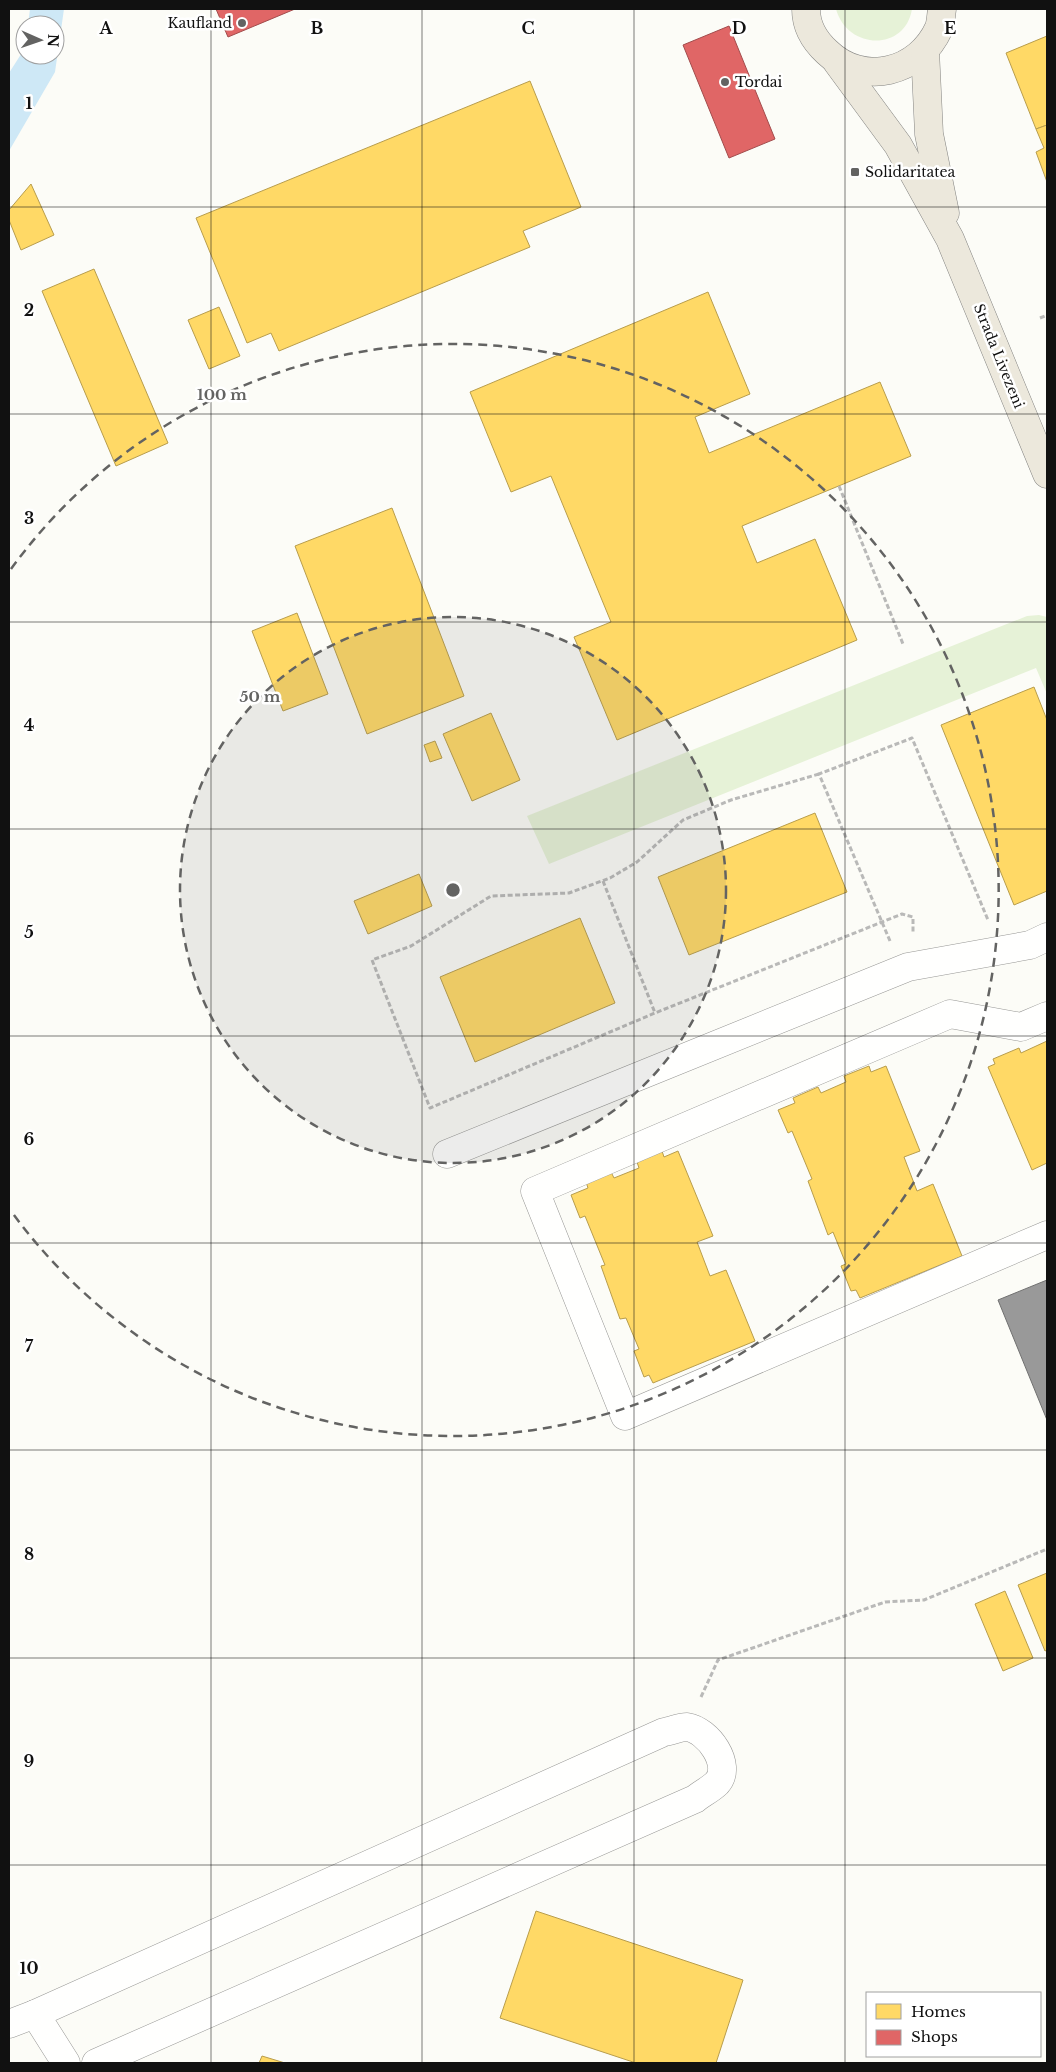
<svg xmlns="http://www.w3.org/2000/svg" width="1056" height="2072" viewBox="0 0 1056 2072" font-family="'Libre Baskerville',serif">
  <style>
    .green { fill: #e6f2d7 }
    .water { fill: #cee8f6 }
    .homes { fill: #ffd966; stroke: #b89d4c }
    .shops { fill: #e06666; stroke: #a24c4c }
    .industry { fill: #999; stroke: #707070 }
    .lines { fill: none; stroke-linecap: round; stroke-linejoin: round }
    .minor-casing { stroke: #979795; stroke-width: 29 }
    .major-casing { stroke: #848482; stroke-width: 29 }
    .path { stroke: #b9b9b8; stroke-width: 3; stroke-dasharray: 5 2.5; stroke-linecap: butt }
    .minor { stroke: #fffffe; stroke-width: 28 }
    .major { stroke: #ece8dc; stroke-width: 28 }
    .grid { fill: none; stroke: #111; stroke-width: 1; stroke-opacity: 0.55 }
    .ring { fill: none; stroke: #636362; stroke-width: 2.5; stroke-dasharray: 9 6 }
    .poi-dot { fill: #636362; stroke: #fff; stroke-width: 2 }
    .labels { text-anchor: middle; stroke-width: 5; stroke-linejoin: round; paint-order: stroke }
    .poi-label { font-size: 14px; fill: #111; stroke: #fff; text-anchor: start }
    .street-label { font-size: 14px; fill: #111; stroke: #fff }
    .grid-label { font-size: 16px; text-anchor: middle; font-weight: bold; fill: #111; stroke: #fff; stroke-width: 5; stroke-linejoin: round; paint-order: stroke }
    .centre { fill: #636362; stroke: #fff; stroke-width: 2.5 }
    .ring-label { font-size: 15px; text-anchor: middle; font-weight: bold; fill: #636362; stroke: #fff; stroke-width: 5; stroke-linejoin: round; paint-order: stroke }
  </style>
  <rect width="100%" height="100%" fill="#fcfcf7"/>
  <g class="green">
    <path d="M836 9H912C905 52 847 50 836 9Z"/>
    <polygon points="1039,615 1047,617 1047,694 1036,668 549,864 527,816 1027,616"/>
  </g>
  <polygon class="water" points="30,9 64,9 55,72 9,151 9,73 25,48 25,55 55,55 55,25 28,25"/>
  <g class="homes">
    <polygon points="1047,36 1047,125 1036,129 1006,53"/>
    <polygon points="530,81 581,207 523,231 530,247 279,351 271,333 247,343 196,218"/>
    <polygon points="1047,125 1047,182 1036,152 1044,148 1036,129"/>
    <polygon points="31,184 54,235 21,250 9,220 9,210"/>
    <polygon points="94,269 168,443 116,466 42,291"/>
    <polygon points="708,292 750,394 695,417 709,453 880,382 911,456 742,526 757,563 815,539 857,640 617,740 574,637 611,622 551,476 511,492 470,392"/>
    <polygon points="219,307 240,356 209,369 188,320"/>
    <polygon points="392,508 464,696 367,734 295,546"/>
    <polygon points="297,613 328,694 283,711 252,631"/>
    <polygon points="1034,687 1047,720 1047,891 1014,905 941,725"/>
    <polygon points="491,713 520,780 472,801 443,734"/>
    <polygon points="435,741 442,758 430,762 424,745"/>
    <polygon points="815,813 847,892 689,955 658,877"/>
    <polygon points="419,874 432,906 368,934 354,901"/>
    <polygon points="580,918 615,1003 475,1062 440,977"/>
    <polygon points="1047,1041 1047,1163 1032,1170 988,1067 995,1064 993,1059 1019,1048 1021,1053"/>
    <polygon points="869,1066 871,1072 886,1066 920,1151 904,1157 917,1191 933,1184 962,1256 860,1298 856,1290 851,1291 841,1266 846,1264 833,1232 828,1235 808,1181 812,1179 792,1131 788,1133 778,1110 795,1103 793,1098 818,1087 821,1093 846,1082 844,1076"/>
    <polygon points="662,1151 664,1157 678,1151 713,1236 697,1242 710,1276 726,1270 755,1341 653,1383 649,1375 644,1377 634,1351 639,1349 626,1318 620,1319 601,1266 605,1265 585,1216 580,1218 571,1195 588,1188 586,1182 611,1172 614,1178 639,1168 637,1162"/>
    <polygon points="1047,1573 1047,1650 1045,1651 1018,1585"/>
    <polygon points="1005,1591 1033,1658 1003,1671 975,1604"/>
    <polygon points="536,1911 743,1980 716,2063 636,2063 500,2018"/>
    <polygon points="262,2056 285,2063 259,2063"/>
  </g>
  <g class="shops">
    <polygon points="216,9 295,9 228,37"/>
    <polygon points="729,26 775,139 729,158 683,45"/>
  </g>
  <polygon class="industry" points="1047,1280 1047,1420 998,1300"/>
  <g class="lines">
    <defs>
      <g id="minor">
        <polyline points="1047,1016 1021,1027 950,1014 535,1191 625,1416 1047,1235"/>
        <polyline points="447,1154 908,967 1030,945 1047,937"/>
        <path d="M35 2014 664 1732C671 1731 680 1727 687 1727 708 1730 733 1765 717 1783 711 1789 701 1794 695 1799L96 2063"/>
        <polyline points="9,2024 35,2014 66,2063"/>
      </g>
      <g id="major">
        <path d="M806 9C806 26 815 41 827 52 863 87 919 73 939 28 941 22 941 15 942 9"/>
        <polyline points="925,50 929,134 945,213"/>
        <polyline points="837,62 898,145 950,239 1047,474"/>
      </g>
    </defs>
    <use href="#minor" class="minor-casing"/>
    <use href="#major" class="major-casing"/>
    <g class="path">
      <polyline points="1040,318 1047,315"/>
      <polyline points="839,486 903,644"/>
      <polyline points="819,774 731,800 683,820 637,862 610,878 569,893 491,896 411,946 372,960 430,1108 655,1013 902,914 913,917 913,934"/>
      <polyline points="603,881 655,1013"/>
      <polyline points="890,941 819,774 912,738 988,920"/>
      <polyline points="701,1697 718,1660 885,1602 924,1600 1047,1549"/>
    </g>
    <use href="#minor" class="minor"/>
    <use href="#major" class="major"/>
  </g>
  <path class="grid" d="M211 9V2063M422 9V2063M634 9V2063M845 9V2063M9 207H1047M9 414H1047M9 622H1047M9 829H1047M9 1036H1047M9 1243H1047M9 1450H1047M9 1658H1047M9 1865H1047"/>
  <circle cx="453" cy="890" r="273" fill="#636362" fill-opacity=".12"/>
  <g class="ring">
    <circle cx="453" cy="890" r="273"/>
    <path d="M11 569A546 546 0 1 1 11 1211"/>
  </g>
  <g class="poi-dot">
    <circle cx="242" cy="23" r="5"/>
    <circle cx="725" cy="82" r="5"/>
    <rect x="850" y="167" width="10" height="10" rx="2.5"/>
  </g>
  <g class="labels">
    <g class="poi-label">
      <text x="232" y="28" text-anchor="end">Kaufland</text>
      <text x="735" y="87">Tordai</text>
      <text x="865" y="177">Solidaritatea</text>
    </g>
    <g class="street-label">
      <text transform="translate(999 356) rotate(68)" y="5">Strada Livezeni</text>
    </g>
  </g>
  <g class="grid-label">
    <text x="106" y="34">A</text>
    <text x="317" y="34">B</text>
    <text x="528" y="34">C</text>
    <text x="739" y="34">D</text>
    <text x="950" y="34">E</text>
    <text x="29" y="109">1</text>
    <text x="29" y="316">2</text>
    <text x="29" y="524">3</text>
    <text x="29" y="731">4</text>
    <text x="29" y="938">5</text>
    <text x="29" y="1145">6</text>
    <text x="29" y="1352">7</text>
    <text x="29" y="1560">8</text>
    <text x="29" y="1767">9</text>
    <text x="29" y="1974">10</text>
  </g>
  <circle cx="453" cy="890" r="8" class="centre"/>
  <g class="ring-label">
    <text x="222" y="400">100 m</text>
    <text x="260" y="702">50 m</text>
  </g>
  <rect width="1056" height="2072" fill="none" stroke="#111111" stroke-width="20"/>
  <rect x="866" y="1992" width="175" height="65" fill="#ffffff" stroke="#a0a0a0"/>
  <rect x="876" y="2004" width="25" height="15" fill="#ffd966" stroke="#a0a0a0"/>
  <text x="911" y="2017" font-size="15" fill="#111111">Homes</text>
  <rect x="876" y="2030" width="25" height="15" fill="#e06666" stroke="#a0a0a0"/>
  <text x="911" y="2042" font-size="15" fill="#111111">Shops</text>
  <g transform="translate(40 40) rotate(92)"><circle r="24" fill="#ffffff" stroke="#a0a0a0"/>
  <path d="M0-4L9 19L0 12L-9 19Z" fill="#636362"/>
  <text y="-8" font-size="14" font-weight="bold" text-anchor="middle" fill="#111111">N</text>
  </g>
</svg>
